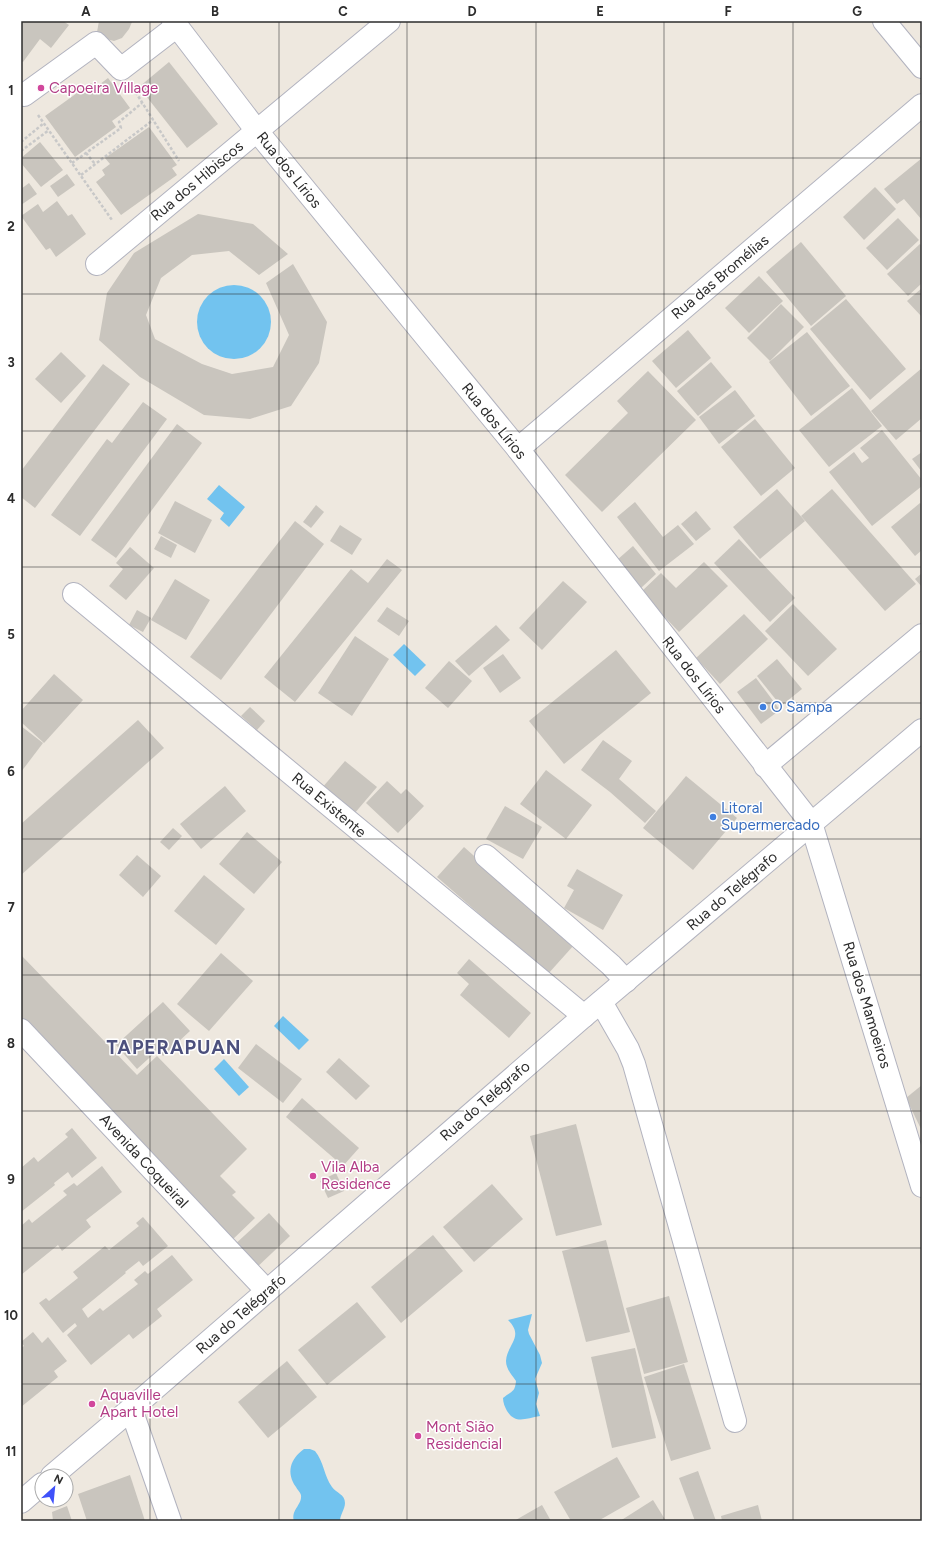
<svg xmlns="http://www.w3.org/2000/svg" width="943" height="1542" viewBox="0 0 943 1542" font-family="Figtree,sans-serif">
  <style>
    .water { fill: #72c3ef }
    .building { fill: #c9c5be }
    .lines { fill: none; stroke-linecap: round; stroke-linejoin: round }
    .minor-casing { stroke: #b2b3bf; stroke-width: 24 }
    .path { stroke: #c8c8c8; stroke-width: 2.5; stroke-dasharray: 3 2; stroke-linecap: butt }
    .minor { stroke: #fff; stroke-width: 22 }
    .grid { fill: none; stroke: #2c2c2c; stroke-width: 1; stroke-opacity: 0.55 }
    .hotel-dot { fill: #d1479c; stroke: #fff; stroke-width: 1.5 }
    .shop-dot { fill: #3f7fe0; stroke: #fff; stroke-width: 1.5 }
    .labels { text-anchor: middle; stroke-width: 3; stroke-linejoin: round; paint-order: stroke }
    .hotel-label { font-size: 15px; fill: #b23c85; stroke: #fff; text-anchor: start }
    .street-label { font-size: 15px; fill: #2c2c2c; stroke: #fff }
    .shop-label { font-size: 15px; fill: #366cbe; stroke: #fff; text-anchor: start }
    .district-label { font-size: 19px; font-weight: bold; letter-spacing: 1px; fill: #4c507d; stroke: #fff }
    .neatline { fill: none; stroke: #2c2c2c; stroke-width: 1.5 }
    .grid-label { font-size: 13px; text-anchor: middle; font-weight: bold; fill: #2c2c2c }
  </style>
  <rect width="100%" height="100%" fill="#eee8df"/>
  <g class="water">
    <circle cx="234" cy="322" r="37"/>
    <polygon points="219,485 245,507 229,527 220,519 224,513 207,499"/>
    <polygon points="404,644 426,665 415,676 393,655"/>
    <polygon points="283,1016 309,1040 299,1050 274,1026"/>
    <polygon points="224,1059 249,1087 239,1096 214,1069"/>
    <path d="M532 1314 528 1330 529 1334 540 1355 542 1363 535 1379 539 1393 536 1404 540 1416C526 1418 516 1425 507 1411 505 1407 503 1403 503 1398 511 1391 515 1393 516 1381 512 1375 506 1369 506 1361 507 1344 525 1337 508 1320Z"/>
    <path d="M304 1449H310L315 1451C324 1462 324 1476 332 1487 336 1493 345 1494 345 1503 345 1509 340 1515 340 1521H294C291 1511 300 1506 301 1498 302 1493 298 1491 296 1487 286 1473 290 1459 304 1449Z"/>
  </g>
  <g class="building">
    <polygon points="21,21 63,21 69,25 51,48 40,39 23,62 21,61"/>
    <polygon points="99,21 131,21 132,22 129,29 122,38 114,41 103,38 97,32"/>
    <polygon points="169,62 218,124 187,148 139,87"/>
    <polygon points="108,78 130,108 112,121 116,127 75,157 45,116 91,83 95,88"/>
    <polygon points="149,127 177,165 172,168 177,175 121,215 96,182 105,175 102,170 110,164 105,158"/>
    <polygon points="40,142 63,170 41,187 21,163 21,158"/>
    <polygon points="922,158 922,220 904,199 897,204 884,189"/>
    <polygon points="67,174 75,185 58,197 50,186"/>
    <polygon points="29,183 37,194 21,205 21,189"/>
    <polygon points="875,187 896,209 864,240 843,217"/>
    <polygon points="57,201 68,216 72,214 86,234 56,257 50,248 46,250 21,216 38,204 43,212"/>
    <polygon points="198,214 253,224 288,254 259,275 229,251 192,255 161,278 146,315 155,339 202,364 232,374 273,367 289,335 266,283 293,264 327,322 319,363 291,406 250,419 204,415 140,377 99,340 107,293 134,253"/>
    <polygon points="898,218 919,240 887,270 866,248"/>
    <polygon points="801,242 846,296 811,326 766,272"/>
    <polygon points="920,244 922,246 922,283 908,296 887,274"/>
    <polygon points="759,276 783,301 749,333 725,308"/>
    <polygon points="922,288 922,317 907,301"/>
    <polygon points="846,299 906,369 870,400 810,329"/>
    <polygon points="781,304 804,327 770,361 747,338"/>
    <polygon points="688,330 711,358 676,388 652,361"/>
    <polygon points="807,332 850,386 811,416 769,362"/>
    <polygon points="61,352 86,376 61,403 35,379"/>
    <polygon points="711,362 732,387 698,416 677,391"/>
    <polygon points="103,364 130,384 35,508 21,497 21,471"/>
    <polygon points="922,368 922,418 896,440 871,411"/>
    <polygon points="648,371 696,420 602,512 565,475 628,413 617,401"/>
    <polygon points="852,388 882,426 829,467 799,430"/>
    <polygon points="735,390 755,416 719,444 699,417"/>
    <polygon points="143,402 167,419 80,536 51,515 107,439 112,443"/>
    <polygon points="755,419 795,468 761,496 721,447"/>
    <polygon points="177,424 202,443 116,558 91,540"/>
    <polygon points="882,430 922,480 922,486 872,526 829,472 854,452 862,463 869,458 860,448"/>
    <polygon points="922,452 922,472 912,459"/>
    <polygon points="777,489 805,521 760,559 733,527"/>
    <polygon points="832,489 916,584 885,611 801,516"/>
    <polygon points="175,501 212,520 195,553 158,533"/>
    <polygon points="635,502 663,537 678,525 694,544 659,571 617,517"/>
    <polygon points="920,503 922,505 922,550 915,556 891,527"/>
    <polygon points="316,505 324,512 311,528 303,522"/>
    <polygon points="696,511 711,529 696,541 681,524"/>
    <polygon points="295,521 324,544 221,680 190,657"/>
    <polygon points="340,525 362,539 352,555 330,541"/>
    <polygon points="161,536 177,545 171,558 154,549"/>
    <polygon points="739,539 795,598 770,622 714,563"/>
    <polygon points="633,546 656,574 641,588 617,560"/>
    <polygon points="130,547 154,568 126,600 109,586 123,569 116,563"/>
    <polygon points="387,559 402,570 295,702 264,677 351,569 368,583"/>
    <polygon points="704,562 728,586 679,632 641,592 661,573 676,588"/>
    <polygon points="922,573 922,587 915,579"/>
    <polygon points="175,579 210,600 186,640 151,620"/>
    <polygon points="563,581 587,602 542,650 519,628"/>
    <polygon points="793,604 837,649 808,676 765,631"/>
    <polygon points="387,607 409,621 399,636 377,621"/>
    <polygon points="137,610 151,618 143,632 129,625"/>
    <polygon points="744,614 768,639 720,684 696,658"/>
    <polygon points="496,625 510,640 469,676 455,661"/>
    <polygon points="355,636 389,659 352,716 318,693"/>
    <polygon points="616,650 651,693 564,764 529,721"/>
    <polygon points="503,654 521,678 500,693 483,668"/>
    <polygon points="777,659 802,689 781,706 757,676"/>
    <polygon points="449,661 472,681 448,708 425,688"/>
    <polygon points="54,674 83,700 44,743 21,722 21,711"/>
    <polygon points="756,678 780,710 761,724 737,692"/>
    <polygon points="250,707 265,721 257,730 241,716"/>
    <polygon points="138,720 164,748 21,875 21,824"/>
    <polygon points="21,726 43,743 21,772"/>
    <polygon points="603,740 632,761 619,779 656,811 645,823 610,792 581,770"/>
    <polygon points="345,761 377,787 354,814 322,788"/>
    <polygon points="546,770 592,805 566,839 520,804"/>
    <polygon points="686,776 737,818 693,870 643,828"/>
    <polygon points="387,781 401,794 406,789 424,806 398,833 366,803"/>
    <polygon points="225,786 246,811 201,849 180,824"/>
    <polygon points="505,806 542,827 523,859 486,839"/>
    <polygon points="173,828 182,836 169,850 160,842"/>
    <polygon points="247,832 282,862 254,894 219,864"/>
    <polygon points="464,847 574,945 548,974 437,877"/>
    <polygon points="137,855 161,876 143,897 119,875"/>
    <polygon points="577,869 623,895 603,930 564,908 574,890 567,886"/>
    <polygon points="204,875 245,909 216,945 174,911"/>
    <polygon points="221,953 253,981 209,1031 177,1004"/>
    <polygon points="21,955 137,1075 157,1056 247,1149 220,1176 236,1192 232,1195 255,1218 230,1242 21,1025"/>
    <polygon points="469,959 531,1013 509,1038 460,995 469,984 457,973"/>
    <polygon points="163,1002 190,1031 163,1056 158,1050 137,1069 116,1045"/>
    <polygon points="256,1044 302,1079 283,1103 238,1068"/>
    <polygon points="339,1058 370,1086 356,1100 326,1072"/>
    <polygon points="922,1085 922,1131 906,1098"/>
    <polygon points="302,1098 359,1148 343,1166 286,1117"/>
    <polygon points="576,1124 602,1225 556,1236 530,1136"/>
    <polygon points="72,1128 97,1158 72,1178 68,1172 54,1183 55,1185 21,1212 21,1168 34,1157 38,1162 68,1137 65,1134"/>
    <polygon points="102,1166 122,1192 86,1220 91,1227 62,1251 58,1245 21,1275 21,1226 29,1219 32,1223 67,1195 63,1191 74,1183 77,1186"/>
    <polygon points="336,1173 344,1191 328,1198 320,1181"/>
    <polygon points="492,1184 523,1219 474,1262 443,1227"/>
    <polygon points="269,1213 290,1236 254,1270 233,1246"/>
    <polygon points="143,1217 168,1246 143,1266 139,1261 125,1272 126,1273 82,1309 88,1318 100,1308 103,1311 138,1284 134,1280 145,1271 148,1274 172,1255 193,1280 157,1309 162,1316 133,1339 129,1334 91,1365 67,1335 77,1326 75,1323 63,1333 39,1303 46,1298 49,1301 78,1278 73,1272 105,1246 109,1250 139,1226 136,1223"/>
    <polygon points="433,1235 463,1271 401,1323 371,1287"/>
    <polygon points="606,1240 630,1332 586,1342 562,1251"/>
    <polygon points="669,1296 688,1362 644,1374 626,1308"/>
    <polygon points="357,1302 386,1337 327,1385 298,1350"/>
    <polygon points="33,1332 42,1343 48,1337 67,1361 54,1371 58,1377 21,1407 21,1348 24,1346 21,1342"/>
    <polygon points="635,1348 656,1438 612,1448 591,1357"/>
    <polygon points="287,1361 317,1397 268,1438 238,1402"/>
    <polygon points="684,1364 711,1449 671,1461 644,1377"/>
    <polygon points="617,1457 640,1497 598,1521 571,1521 554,1492"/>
    <polygon points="698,1471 716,1521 695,1521 679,1478"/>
    <polygon points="130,1475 145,1521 87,1521 78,1494"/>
    <polygon points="653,1500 666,1521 620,1521"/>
    <polygon points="542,1505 551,1521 514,1521"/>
    <polygon points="758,1505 762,1521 722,1521 721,1516"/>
    <polygon points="67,1506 72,1521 53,1521 52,1512"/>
  </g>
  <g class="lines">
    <defs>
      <g id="minor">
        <polyline points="173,21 257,131 518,449 811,823 922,1186"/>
        <polyline points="884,21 922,67"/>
        <polyline points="24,95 96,43 121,69 177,26"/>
        <polyline points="97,264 389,21"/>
        <polyline points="518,449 922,105"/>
        <polyline points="74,594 584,1016"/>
        <polyline points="765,766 922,635"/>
        <polyline points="486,856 611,965 626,981"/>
        <polyline points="601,1002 628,1049 634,1064 735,1421"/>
        <polyline points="21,1030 267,1291"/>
        <polyline points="131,1409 170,1521"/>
        <polyline points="52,1476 131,1409 584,1016 922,730"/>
        <polyline points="21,1502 42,1484"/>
      </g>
    </defs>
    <use href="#minor" class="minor-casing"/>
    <g class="path">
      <polyline points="133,88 179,161"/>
      <polyline points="38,115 112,220"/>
      <polyline points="21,142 44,123"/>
      <polyline points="21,151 49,130"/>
      <polyline points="86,153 95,164"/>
      <polyline points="72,163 121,128 119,122 142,103"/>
      <polyline points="81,175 153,120"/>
    </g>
    <use href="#minor" class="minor"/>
  </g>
  <path class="grid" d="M150 21V1521M279 21V1521M407 21V1521M536 21V1521M664 21V1521M793 21V1521M21 158H922M21 294H922M21 431H922M21 567H922M21 703H922M21 839H922M21 975H922M21 1111H922M21 1248H922M21 1384H922"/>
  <g class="hotel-dot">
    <circle cx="41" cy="88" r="4"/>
    <circle cx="313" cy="1176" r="4"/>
    <circle cx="92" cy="1404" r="4"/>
    <circle cx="418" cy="1436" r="4"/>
  </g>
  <g class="shop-dot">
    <circle cx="763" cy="707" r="4"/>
    <circle cx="713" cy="817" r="4"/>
  </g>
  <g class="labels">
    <g class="hotel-label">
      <text x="49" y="93">Capoeira Village</text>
      <text x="321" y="1172">Vila Alba<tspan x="321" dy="17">Residence</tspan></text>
      <text x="100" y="1400">Aquaville<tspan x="100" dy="17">Apart Hotel</tspan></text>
      <text x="426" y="1432">Mont Sião<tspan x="426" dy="17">Residencial</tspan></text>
    </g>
    <g class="street-label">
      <text transform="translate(289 170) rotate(51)" y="5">Rua dos Lírios</text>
      <text transform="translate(197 181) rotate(-40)" y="5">Rua dos Hibiscos</text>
      <text transform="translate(720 277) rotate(-40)" y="5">Rua das Bromélias</text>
      <text transform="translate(494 421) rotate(51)" y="5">Rua dos Lírios</text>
      <text transform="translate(694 675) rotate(52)" y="5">Rua dos Lírios</text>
      <text transform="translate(329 805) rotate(40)" y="5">Rua Existente</text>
      <text transform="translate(732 891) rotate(-40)" y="5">Rua do Telégrafo</text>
      <text transform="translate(867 1005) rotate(73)" y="5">Rua dos Mamoeiros</text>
      <text transform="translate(485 1101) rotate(-41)" y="5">Rua do Telégrafo</text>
      <text transform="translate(144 1161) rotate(47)" y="5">Avenida Coqueiral</text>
      <text transform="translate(241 1314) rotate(-41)" y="5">Rua do Telégrafo</text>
    </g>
    <g class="shop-label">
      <text x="771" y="712">O Sampa</text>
      <text x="721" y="813">Litoral<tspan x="721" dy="17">Supermercado</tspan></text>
    </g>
    <g class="district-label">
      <text x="174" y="1054">TAPERAPUAN</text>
    </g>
  </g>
  <rect width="943" height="1542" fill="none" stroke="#ffffff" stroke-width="44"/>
  <g transform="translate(54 1488) rotate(27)"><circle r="19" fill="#ffffff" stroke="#ababab"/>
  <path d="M0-3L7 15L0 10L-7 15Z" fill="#3f51fa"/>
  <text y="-6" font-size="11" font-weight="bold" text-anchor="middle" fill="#2c2c2c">N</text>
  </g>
  <rect x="22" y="22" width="899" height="1498" class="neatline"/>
  <g class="grid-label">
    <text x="86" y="16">A</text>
    <text x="215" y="16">B</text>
    <text x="343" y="16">C</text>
    <text x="472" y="16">D</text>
    <text x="600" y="16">E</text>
    <text x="728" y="16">F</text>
    <text x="857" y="16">G</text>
    <text x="11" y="95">1</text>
    <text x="11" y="231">2</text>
    <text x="11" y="367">3</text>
    <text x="11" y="503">4</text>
    <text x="11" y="639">5</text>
    <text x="11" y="776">6</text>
    <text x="11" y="912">7</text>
    <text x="11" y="1048">8</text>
    <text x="11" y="1184">9</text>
    <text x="11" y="1320">10</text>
    <text x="11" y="1456">11</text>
  </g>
</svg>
